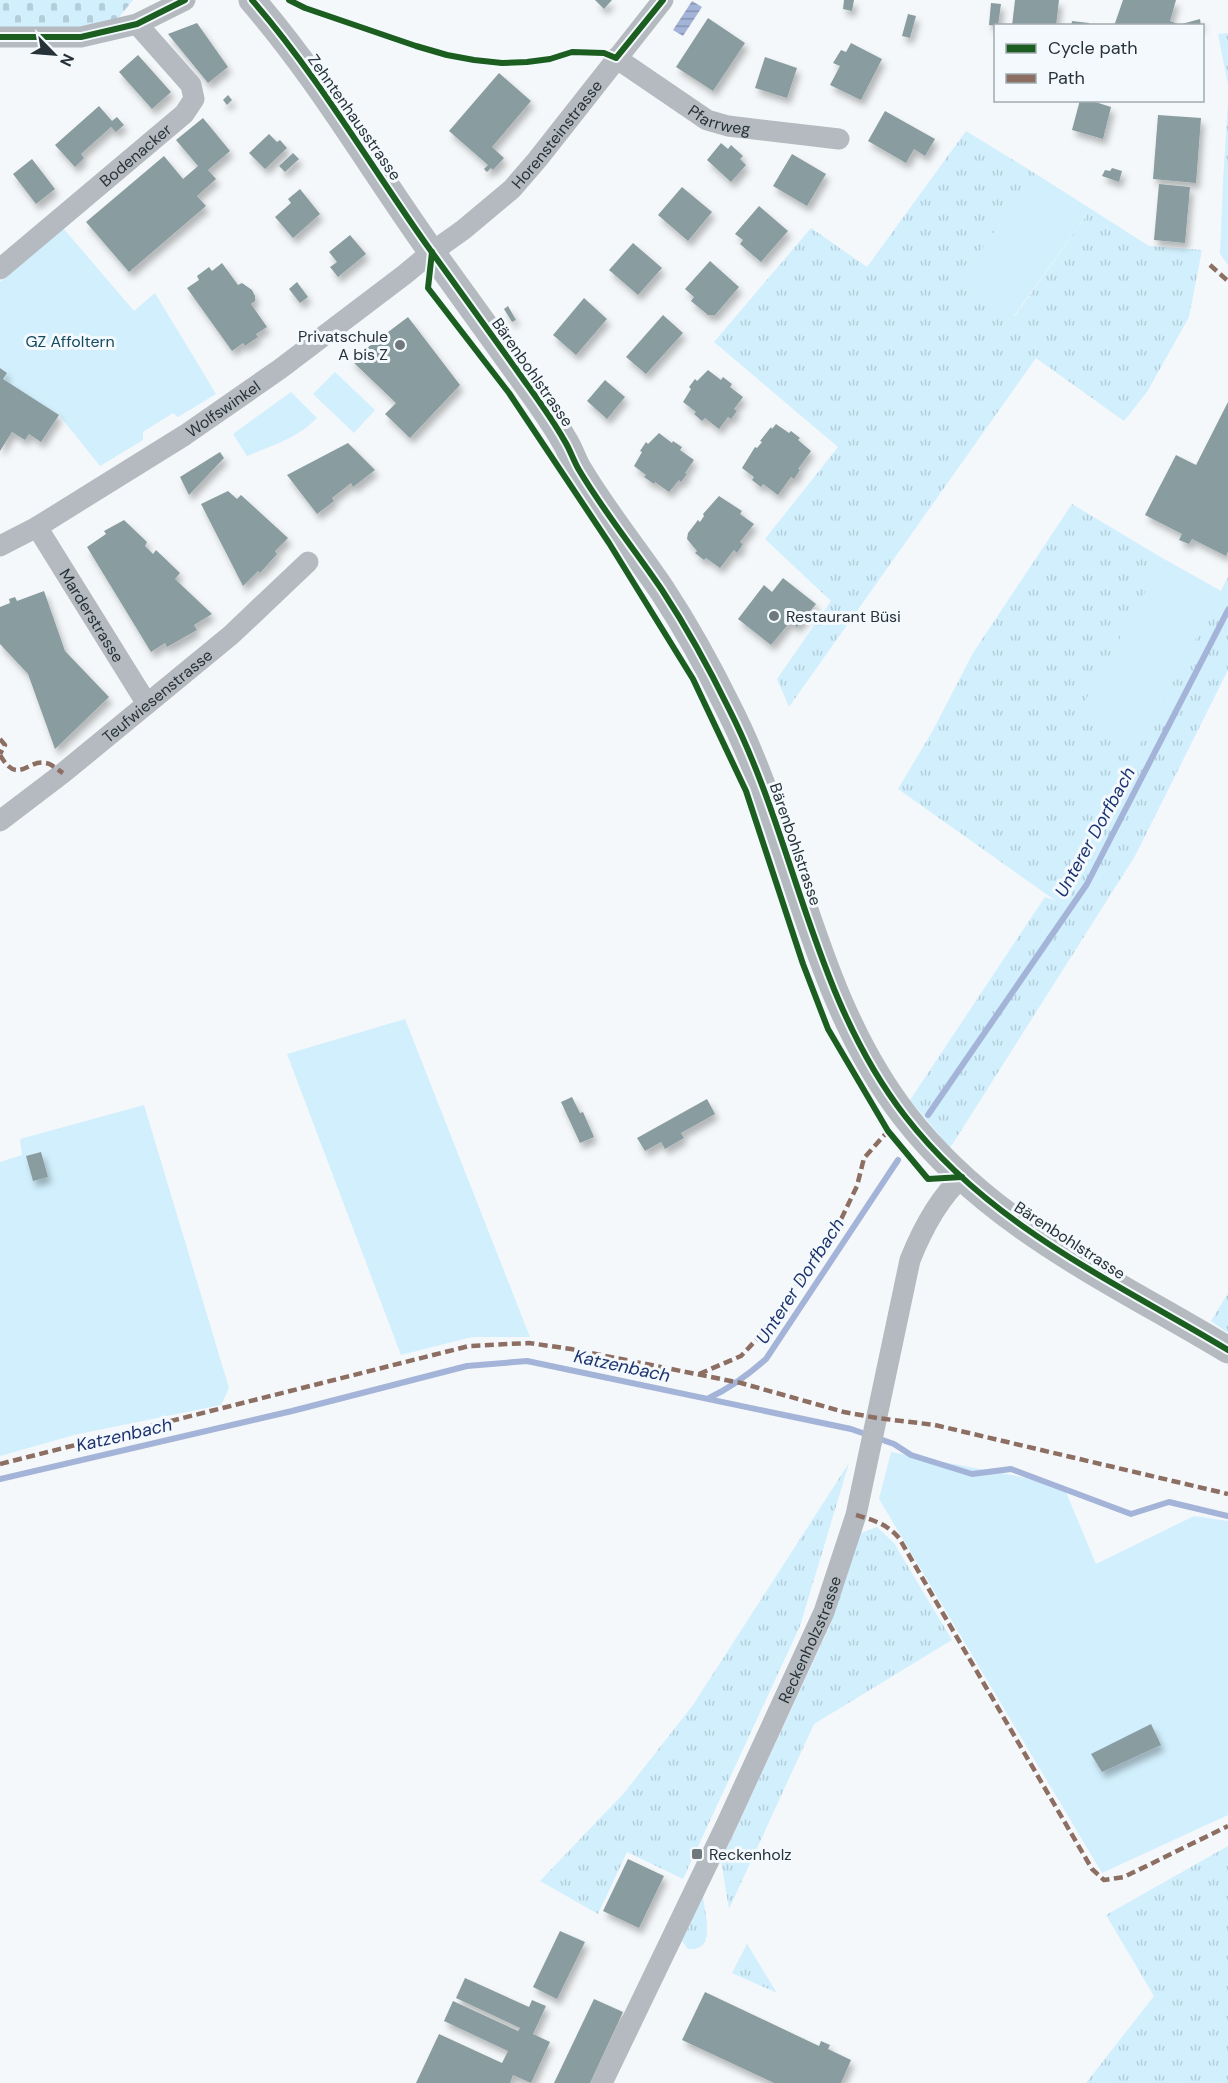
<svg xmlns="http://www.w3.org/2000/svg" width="1228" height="2083" viewBox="0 0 1228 2083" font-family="'DM Sans',sans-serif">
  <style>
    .grass { fill: url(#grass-tufts) }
    .cemetery { fill: url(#cemetery-stones) }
    .green { fill: #d1effd }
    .water { fill: url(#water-rules) }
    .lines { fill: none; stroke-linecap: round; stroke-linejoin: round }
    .stream { stroke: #a4b4d8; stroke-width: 6 }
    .building { fill: #899ca0; filter: url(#shadow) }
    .minor { stroke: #b4babf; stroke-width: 21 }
    .tertiary { stroke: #b4babf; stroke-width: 27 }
    .quiet { stroke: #8d6e63; stroke-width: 4.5; stroke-dasharray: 9 4.5; stroke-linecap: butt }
    .cycleway-casing { stroke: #f3f9fc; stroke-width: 10 }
    .cycleway { stroke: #1b5e20; stroke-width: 6 }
    .poi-dot { fill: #6f787c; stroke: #f3f9fc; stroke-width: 2 }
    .labels { text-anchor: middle; stroke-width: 6; stroke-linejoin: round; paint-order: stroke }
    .street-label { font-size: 16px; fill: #273338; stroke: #f3f9fc }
    .poi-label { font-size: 16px; fill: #273338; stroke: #f3f9fc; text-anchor: start }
    .park-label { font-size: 16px; fill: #144b60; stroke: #f3f9fc }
    .water-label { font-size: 18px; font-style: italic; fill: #1d3370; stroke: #f3f9fc }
  </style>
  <defs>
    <pattern id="grass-tufts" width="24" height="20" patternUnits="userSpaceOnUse" patternTransform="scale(1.5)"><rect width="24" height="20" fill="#d1effd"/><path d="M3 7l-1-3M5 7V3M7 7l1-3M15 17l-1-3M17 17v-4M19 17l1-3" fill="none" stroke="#b3cdda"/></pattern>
    <pattern id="cemetery-stones" width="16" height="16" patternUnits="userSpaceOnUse" patternTransform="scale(1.5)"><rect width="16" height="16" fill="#d1effd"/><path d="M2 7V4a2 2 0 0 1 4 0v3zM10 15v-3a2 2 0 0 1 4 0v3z" fill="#b3cdda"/></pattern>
    <pattern id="water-rules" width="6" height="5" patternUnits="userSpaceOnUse" patternTransform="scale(1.5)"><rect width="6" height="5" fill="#a4b4d8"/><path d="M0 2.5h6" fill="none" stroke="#8693b0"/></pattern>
    <filter id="shadow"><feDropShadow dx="3.5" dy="6" stdDeviation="3" flood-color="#0004"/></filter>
  </defs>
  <rect width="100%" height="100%" fill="#f5f8fa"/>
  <g class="grass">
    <polygon points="1228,33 1228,85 1218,34"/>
    <polygon points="1228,101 1228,181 1223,181"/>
    <polygon points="966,131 1036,174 960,280 1015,316 1091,209 1149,246 1202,250 1189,317 1147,392 1124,421 1036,358 789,707 777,679 831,601 765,539 838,447 714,342 811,228 867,267"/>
    <polygon points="1072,504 1164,559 1080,712 1138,747 1228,577 1228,670 1135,856 950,1148 910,1100 1045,897 1056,901 898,789 932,732 973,653"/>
    <polygon points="1228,1293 1228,1333 1211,1321"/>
    <polygon points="849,1463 800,1626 683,1879 627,1852 598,1914 540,1881 624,1793 693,1705"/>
    <polygon points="877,1527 894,1543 952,1640 814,1724 729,1909 721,1861 828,1630 861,1533"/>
    <polygon points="1228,1846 1228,2083 1086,2083 1154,1996 1106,1915"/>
    <path d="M703 1897C705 1915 717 1952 688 1949L682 1941Z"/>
    <polygon points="747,1944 777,1993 732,1973"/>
  </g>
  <polygon class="cemetery" points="0,0 133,0 116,21 97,27 0,28"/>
  <g class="green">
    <polygon points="1036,174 1091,209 1014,316 960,280"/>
    <polygon points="1223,181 1228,181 1228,265 1220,254"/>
    <polygon points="63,228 134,311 155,293 216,394 178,417 173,413 143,432 143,440 100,466 59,415 2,379 7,373 0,368 0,282"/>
    <polygon points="335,372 375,410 354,433 313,394"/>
    <path d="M291 392 317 418C298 438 271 446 247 456L233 434Z"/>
    <polygon points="1164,559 1221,591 1138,748 1079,712"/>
    <polygon points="405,1019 530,1337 472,1337 401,1355 287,1054"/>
    <polygon points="144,1105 229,1388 221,1405 74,1435 0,1456 0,1162 22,1155 20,1139"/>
    <polygon points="891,1452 1063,1485 1096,1564 1194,1516 1228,1521 1228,1815 1102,1873 879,1499"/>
  </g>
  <polygon class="water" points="692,1 702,7 683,36 673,30"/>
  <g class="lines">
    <g class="stream">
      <polyline points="928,1115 1087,884 1228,610"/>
      <path d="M709 1398C730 1388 748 1375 766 1359L898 1160"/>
      <polyline points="0,1479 292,1411 467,1366 527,1361 851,1429 894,1444 911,1455 972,1474 1011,1469 1131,1514 1169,1502 1228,1516"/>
    </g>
  </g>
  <g class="building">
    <polygon points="595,0 612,0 604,9"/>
    <polygon points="844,0 854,0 852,11 843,9"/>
    <polygon points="1015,0 1059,0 1056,26 1012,26"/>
    <polygon points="1123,0 1176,0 1170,21 1178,24 1178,26 1114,26"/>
    <polygon points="991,3 1001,4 998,26 989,25"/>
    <polygon points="908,14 916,16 910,38 902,36"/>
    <polygon points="708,18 745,43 713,91 676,67"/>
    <polygon points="1200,19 1201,26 1179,26 1178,25"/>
    <polygon points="1072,21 1089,23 1089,26 1071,26"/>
    <polygon points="197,23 228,67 208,83 168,34"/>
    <polygon points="851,43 882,59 861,100 830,85 840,66 833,63 841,50 846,52"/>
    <polygon points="138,55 171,92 152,109 119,72"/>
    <polygon points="765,57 797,68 787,98 755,88"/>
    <polygon points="499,73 531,101 492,147 504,158 493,170 491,168 487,172 484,169 488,165 449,131"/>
    <polygon points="228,95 232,100 227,105 223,100"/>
    <polygon points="1080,100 1089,100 1111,107 1103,139 1072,130"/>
    <polygon points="99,106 112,121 117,117 124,125 116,132 111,127 81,154 84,158 75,167 55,145"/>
    <polygon points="885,111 935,139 925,156 914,149 906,163 868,141"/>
    <polygon points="1158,115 1201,118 1196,183 1153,179"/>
    <polygon points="203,118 230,151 208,170 216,179 197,196 206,206 129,272 86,222 164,156 183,179 198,166 176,140"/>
    <polygon points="269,134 277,142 280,140 287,148 265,169 249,153"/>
    <polygon points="721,143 728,149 731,145 743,156 740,159 746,165 731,182 707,160"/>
    <polygon points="293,153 299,159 285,172 279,166"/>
    <polygon points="792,154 826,174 807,206 773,186"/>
    <polygon points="32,159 55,189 36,204 13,174"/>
    <polygon points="1112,168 1122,171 1119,182 1102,176 1105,170 1110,171"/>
    <polygon points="1159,184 1190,187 1185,243 1154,240"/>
    <polygon points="682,187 712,212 688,241 658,215"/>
    <polygon points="300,189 320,214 293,238 275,217 291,203 288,199"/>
    <polygon points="759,206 788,231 761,262 740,244 743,240 735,234"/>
    <polygon points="350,235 366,254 338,277 330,267 337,262 329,252"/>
    <polygon points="633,243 662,268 638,295 609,270"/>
    <polygon points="710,261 739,287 715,315 708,315 691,301 694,297 685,289"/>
    <polygon points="222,263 238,285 242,283 252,290 255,296 255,301 251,304 267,327 256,334 258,337 245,346 243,343 232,351 187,288 199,280 197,276 209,267 212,271"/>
    <polygon points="297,282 308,297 300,303 289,289"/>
    <polygon points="584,298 607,319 576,355 553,335"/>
    <polygon points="508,306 516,320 512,322 504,309"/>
    <polygon points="663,315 683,333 646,374 626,357"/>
    <polygon points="408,317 460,385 410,438 385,414 396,403 351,360"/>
    <polygon points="0,368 7,373 3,379 59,415 41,442 29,434 25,440 12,432 0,451"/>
    <polygon points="708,370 721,380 723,377 732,384 730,387 743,397 734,409 737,411 731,419 728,417 719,429 705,418 702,421 694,414 696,412 683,402 691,389 689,387 695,379 697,381"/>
    <polygon points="605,380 625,397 607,419 587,401"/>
    <polygon points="1228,402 1228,551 1226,556 1192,539 1189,544 1179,540 1182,534 1145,515 1176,455 1196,465"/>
    <polygon points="776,424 789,433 791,431 800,438 798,440 811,451 798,469 800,470 794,479 791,477 778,495 763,484 761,487 752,480 754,477 742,468 755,447 757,448 762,442 760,441 771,427 772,429"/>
    <polygon points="659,433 672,443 673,441 682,447 680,450 694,460 685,473 687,474 681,482 679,480 669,492 655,482 654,484 644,477 646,475 634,466 642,452 640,451 646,442 648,444"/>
    <polygon points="348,443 375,470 353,487 351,483 332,498 334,501 317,514 287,475"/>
    <polygon points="220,452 224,458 189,495 180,477"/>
    <polygon points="228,491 237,499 241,495 288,538 275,551 277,554 260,573 258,571 243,586 201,504"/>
    <polygon points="719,496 742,511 740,514 754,524 740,542 743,544 737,553 734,550 720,568 706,558 704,560 695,553 697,551 687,539 688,533 698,520 700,522 704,516 703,514"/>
    <polygon points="124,520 147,542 145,546 153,554 156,550 180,573 175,579 212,614 194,625 197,630 167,647 165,643 151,652 87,547 106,534 104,531"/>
    <polygon points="783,578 816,604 797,627 790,622 771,645 738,619 764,585 772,592"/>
    <polygon points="44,591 65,651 109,697 55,749 28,674 0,644 0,607 10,603 9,599 15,597 17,601"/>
    <polygon points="572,1097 580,1113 583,1112 594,1137 580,1143 561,1102"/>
    <polygon points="707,1099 715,1114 681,1133 684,1138 665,1149 661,1142 645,1151 637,1138"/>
    <polygon points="41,1152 48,1177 33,1181 26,1156"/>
    <polygon points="1151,1724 1161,1745 1102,1772 1091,1754"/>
    <polygon points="628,1859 664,1876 639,1928 603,1911"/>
    <polygon points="560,1931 585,1942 557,1999 533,1987"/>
    <polygon points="465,1978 529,2007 532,2000 546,2006 533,2034 550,2042 531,2083 513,2075 510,2083 416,2083 439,2034 502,2063 508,2051 444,2021 453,2001 518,2031 520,2028 456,1998"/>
    <polygon points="705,1992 819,2046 821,2041 830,2045 828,2049 851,2060 841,2083 774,2083 682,2040"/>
    <polygon points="594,1999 623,2012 590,2083 554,2083"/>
  </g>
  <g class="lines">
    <g class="minor">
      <polyline points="0,37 81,37 137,24 185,0"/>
      <path id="s1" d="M616 58 707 120 728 126 839 139"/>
      <path id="s2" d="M0 269 184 114 194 99 191 85 137 24"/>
      <path id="s3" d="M37 527 147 704"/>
      <path id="s4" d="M0 546 37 527 185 435 280 369 404 275 432 252 463 230 512 189 537 160 663 0"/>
      <path id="s5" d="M0 821 63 773 231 635 308 562"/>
      <path id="s6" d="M602 2083 727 1823 824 1612 856 1515 910 1260C922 1230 938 1199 962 1177"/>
    </g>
    <path class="tertiary" d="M252 0C318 76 368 162 426 244 456 286 486 327 516 369 532 392 550 415 564 440 570 449 573 460 579 470 604 512 635 550 662 590 687 628 709 668 729 709 796 841 812 996 905 1116 990 1226 1112 1280 1228 1350"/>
    <g class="quiet">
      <polyline points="1210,265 1228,281"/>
      <polyline points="0,739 5,745 0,754"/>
      <path d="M0 755C18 786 27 759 46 763 52 764 58 770 63 773"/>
      <polyline points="699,1374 741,1356 757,1339 834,1234 857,1186 864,1158 888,1131"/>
      <polyline points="0,1464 469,1346 529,1343 571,1349 741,1383 844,1412 877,1418 935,1425 1228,1494"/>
      <path d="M856 1515C873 1520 887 1524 899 1538L1092 1869 1104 1880 1124 1877 1228 1826"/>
    </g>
    <defs>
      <g id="cycleway">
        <path d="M252 0C318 76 368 162 426 244 456 286 486 327 516 369 532 392 550 415 564 440 570 449 573 460 579 470 604 512 635 550 662 590 687 628 709 668 729 709 796 841 812 996 905 1116 990 1226 1112 1280 1228 1350"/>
        <polyline points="289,0 305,8 416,46 447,55 474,60 502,63 527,62 550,59 572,52 604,53 616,58 663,0"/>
        <polyline points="0,37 81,37 137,24 185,0"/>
        <polyline points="432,252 428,288 509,393 609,543 693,679 746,791 803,964 828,1029 888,1131 928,1179 962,1177"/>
      </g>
    </defs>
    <use href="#cycleway" class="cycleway-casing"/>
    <use href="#cycleway" class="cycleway"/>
  </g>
  <g class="poi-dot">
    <circle cx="400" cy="345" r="6"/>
    <circle cx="774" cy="616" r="6"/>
    <rect x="691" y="1848" width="12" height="12" rx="3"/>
  </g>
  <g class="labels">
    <g class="street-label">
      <text transform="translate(355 117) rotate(55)" y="6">Zehntenhausstrasse</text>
      <text dy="6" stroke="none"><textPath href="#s1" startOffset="122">Pfarrweg</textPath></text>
      <text dy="6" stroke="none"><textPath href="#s4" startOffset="696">Horensteinstrasse</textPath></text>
      <text dy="6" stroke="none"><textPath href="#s2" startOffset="177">Bodenacker</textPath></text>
      <text transform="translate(533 372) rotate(55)" y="6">Bärenbohlstrasse</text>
      <text dy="6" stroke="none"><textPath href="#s4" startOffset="262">Wolfswinkel</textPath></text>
      <text dy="6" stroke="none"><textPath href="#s3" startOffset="104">Marderstrasse</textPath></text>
      <text dy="6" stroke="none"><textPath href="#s5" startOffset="201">Teufwiesenstrasse</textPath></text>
      <text transform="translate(796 844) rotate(71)" y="6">Bärenbohlstrasse</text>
      <text transform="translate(1070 1240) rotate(33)" y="6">Bärenbohlstrasse</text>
      <text dy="6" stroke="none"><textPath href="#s6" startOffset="490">Reckenholzstrasse</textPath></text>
    </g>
    <g class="poi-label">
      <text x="388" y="342" text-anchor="end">Privatschule<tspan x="388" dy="18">A bis Z</tspan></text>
      <text x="786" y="622">Restaurant Büsi</text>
      <text x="709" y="1860">Reckenholz</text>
    </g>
    <g class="park-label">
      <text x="70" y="347">GZ Affoltern</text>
    </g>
    <g class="water-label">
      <text transform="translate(1095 832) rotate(-61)" y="6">Unterer Dorfbach</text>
      <text transform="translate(800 1281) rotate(-57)" y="6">Unterer Dorfbach</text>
      <text transform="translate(622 1366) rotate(12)" y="6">Katzenbach</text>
      <text transform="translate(124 1435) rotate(-13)" y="6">Katzenbach</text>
    </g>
  </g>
  <rect x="994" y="24" width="210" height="78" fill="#f3f9fc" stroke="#a1aaae" stroke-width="1.5"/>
  <rect x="1006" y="44" width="30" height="9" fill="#1b5e20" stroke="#a1aaae" stroke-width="1.5"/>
  <text x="1048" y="54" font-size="18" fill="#273338">Cycle path</text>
  <rect x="1006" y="74" width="30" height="9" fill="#8d6e63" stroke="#a1aaae" stroke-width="1.5"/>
  <text x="1048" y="84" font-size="18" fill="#273338">Path</text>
  <g transform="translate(54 54) rotate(115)" stroke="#f3f9fc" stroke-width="4.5" paint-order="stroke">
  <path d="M0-4.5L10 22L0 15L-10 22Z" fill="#273338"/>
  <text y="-9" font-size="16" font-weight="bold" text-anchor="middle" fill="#273338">N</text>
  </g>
</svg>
